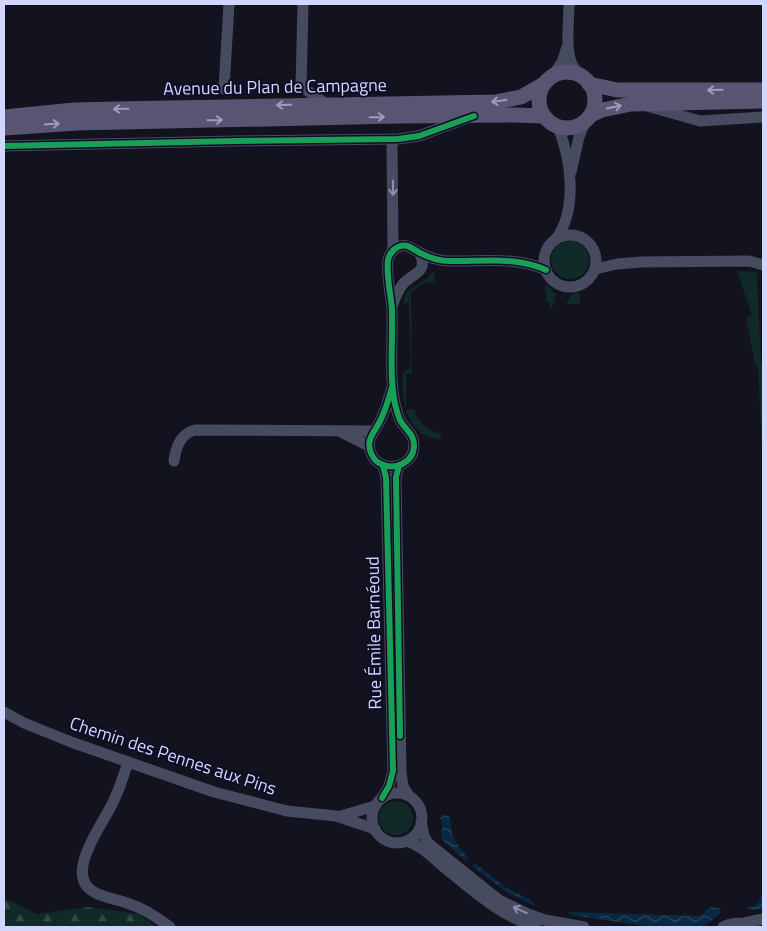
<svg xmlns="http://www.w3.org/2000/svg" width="767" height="931" viewBox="0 0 767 931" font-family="'Titillium Web',sans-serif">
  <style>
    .green { fill: #102b27 }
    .forest { fill: url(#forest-firs) }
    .water { fill: url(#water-waves) }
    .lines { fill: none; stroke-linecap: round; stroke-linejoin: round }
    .minor { stroke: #474b60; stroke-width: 11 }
    .major { stroke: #5a5473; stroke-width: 15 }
    .cycleway-casing { stroke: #0d0e25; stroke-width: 9 }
    .cycleway { stroke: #1a9f57; stroke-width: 6 }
    .oneway { stroke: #9b9cc0 }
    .oneway2 { stroke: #8c90b0 }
    .labels { text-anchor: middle; stroke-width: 4; stroke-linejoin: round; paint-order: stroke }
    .street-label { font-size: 18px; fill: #d1d6ff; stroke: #0d0e25 }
  </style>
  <defs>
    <pattern id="forest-firs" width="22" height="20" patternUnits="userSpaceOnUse" patternTransform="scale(1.25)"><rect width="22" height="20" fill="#102b27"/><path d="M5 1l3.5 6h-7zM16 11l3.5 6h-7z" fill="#324947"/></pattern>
    <pattern id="water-waves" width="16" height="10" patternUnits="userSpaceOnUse" patternTransform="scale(1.25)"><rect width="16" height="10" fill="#082941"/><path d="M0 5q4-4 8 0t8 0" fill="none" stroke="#2b475e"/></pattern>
  </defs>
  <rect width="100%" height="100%" fill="#13131f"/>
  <g class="green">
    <circle cx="570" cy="260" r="19"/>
    <polygon points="737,271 756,272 757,275 761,363 763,363 763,469 758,367 756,367 746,318 752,315"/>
    <path d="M432 273H435L434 282 424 283 411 292 412 373 406 374V409L414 410C418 423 428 431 441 434V439C405 437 402 401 403 373L411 367 409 301 404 304C404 288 412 290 422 282 426 280 429 276 432 273Z"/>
    <path d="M546 284C555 295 560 293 551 309H550V302L546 301Z"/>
    <polygon points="576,292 580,295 580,303 577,304 566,304 572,294"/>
    <circle cx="396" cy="818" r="17"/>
  </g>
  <polygon class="forest" points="4,898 37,914 88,907 139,914 156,927 4,927"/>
  <g class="water">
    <path d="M443 815 449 816C451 821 451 827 452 833 454 843 462 850 468 858L466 861 442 840C439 832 446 825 440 818Z"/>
    <polygon points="475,863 505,887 534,902 534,906 504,890 472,866"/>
    <polygon points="763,894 763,909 747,910 745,908 755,906"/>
    <polygon points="709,907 720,908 721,910 720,914 703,927 651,927 571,915 568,912 699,916 702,915"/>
  </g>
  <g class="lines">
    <g class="minor">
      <polyline points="303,4 301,86 326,104"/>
      <path d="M569 4C569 21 565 49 572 64 574 69 579 73 582 77"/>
      <polyline points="552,77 562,62 567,47"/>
      <polyline points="224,89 229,4"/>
      <polyline points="647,106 700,121 763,117"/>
      <polyline points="392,139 393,250"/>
      <polyline points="4,146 235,141 398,139 419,136 470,117"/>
      <polyline points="571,172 579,137 586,120"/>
      <circle cx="570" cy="261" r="26"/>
      <path d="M556 239C578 209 571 159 558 127"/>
      <polyline points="595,269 617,264 641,262 749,261 763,265"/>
      <path d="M392 306C395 298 398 290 403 284 412 273 430 273 419 252"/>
      <path d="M392 387C389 398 386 409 381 419 376 431 365 439 371 453 373 458 376 462 381 464 396 471 414 462 414 445 414 434 406 430 401 422 398 417 397 411 395 404 389 374 393 341 392 310 391 294 386 276 388 260 389 255 392 251 396 248 406 242 411 248 420 253 428 257 440 261 449 261 482 262 516 256 546 270"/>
      <polyline points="341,432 369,446"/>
      <path d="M174 461C176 447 180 434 195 430L374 431"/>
      <polyline points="399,466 396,477 401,773 403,786 409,796"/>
      <polyline points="4,712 24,723 71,742 214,792 287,811 336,816 375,829"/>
      <path d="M128 762C123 778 118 794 110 808 100 828 64 876 94 892 104 898 116 899 127 903 143 908 157 917 170 927"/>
      <circle cx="397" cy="818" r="25"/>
      <polyline points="382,798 389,786 393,771 386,478 383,465"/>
      <polyline points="341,816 375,806"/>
      <polyline points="421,822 424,836 428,843 499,900 528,914 545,920 584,927"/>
      <path d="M407 841C422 846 433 858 445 868 473 891 501 916 536 927"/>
      <polyline points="744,923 763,919"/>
      <path d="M723 927C733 922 742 922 752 927"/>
    </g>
    <g class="major">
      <circle cx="567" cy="100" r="28"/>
      <polyline points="589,84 617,90 763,90"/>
      <polyline points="591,115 602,110 631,104 763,101"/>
      <polyline points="4,117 74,110 115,109 495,102 521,97 544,84"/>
      <polyline points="4,128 77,123 398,116 516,115 544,116"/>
    </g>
    <defs>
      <g id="cycleway">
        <polyline points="4,146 235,141 398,139 419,136 474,116"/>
        <path d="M392 387C389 398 386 409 381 419 376 431 365 439 371 453 373 458 376 462 381 464 396 471 414 462 414 445 414 434 406 430 401 422 398 417 397 411 395 404 389 374 393 341 392 310 391 294 386 276 388 260 389 255 392 251 396 248 406 242 411 248 420 253 428 257 440 261 449 261 482 262 516 256 546 270"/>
        <polyline points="399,466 396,477 400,736"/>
        <polyline points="382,798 389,786 393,771 386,478 383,465"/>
      </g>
    </defs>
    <use href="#cycleway" class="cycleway-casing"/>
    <use href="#cycleway" class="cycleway"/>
  </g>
  <defs><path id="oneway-shaft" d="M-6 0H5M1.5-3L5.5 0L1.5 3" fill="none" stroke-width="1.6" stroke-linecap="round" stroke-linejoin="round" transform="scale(1.25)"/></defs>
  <g class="oneway">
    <use href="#oneway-shaft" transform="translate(715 90) rotate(179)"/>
    <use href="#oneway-shaft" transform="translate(499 101) rotate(173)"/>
    <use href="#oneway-shaft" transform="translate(284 105) rotate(179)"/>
    <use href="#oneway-shaft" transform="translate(614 107) rotate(-11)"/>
    <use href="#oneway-shaft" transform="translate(121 109) rotate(179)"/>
    <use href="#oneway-shaft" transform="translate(377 117) rotate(-1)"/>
    <use href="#oneway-shaft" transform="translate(215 120) rotate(-1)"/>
    <use href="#oneway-shaft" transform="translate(52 124) rotate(-4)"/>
  </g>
  <g class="oneway2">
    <use href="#oneway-shaft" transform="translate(393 188) rotate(89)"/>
    <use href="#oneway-shaft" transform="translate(520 910) rotate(-155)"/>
  </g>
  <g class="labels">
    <g class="street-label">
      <text transform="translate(275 87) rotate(-1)" y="6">Avenue du Plan de Campagne</text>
      <text transform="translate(374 633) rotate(-91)" y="6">Rue Émile Barnéoud</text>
      <text transform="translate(173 756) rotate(18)" y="6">Chemin des Pennes aux Pins</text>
    </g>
  </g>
  <rect width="767" height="931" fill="none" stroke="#d1d6ff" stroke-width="10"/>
</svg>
